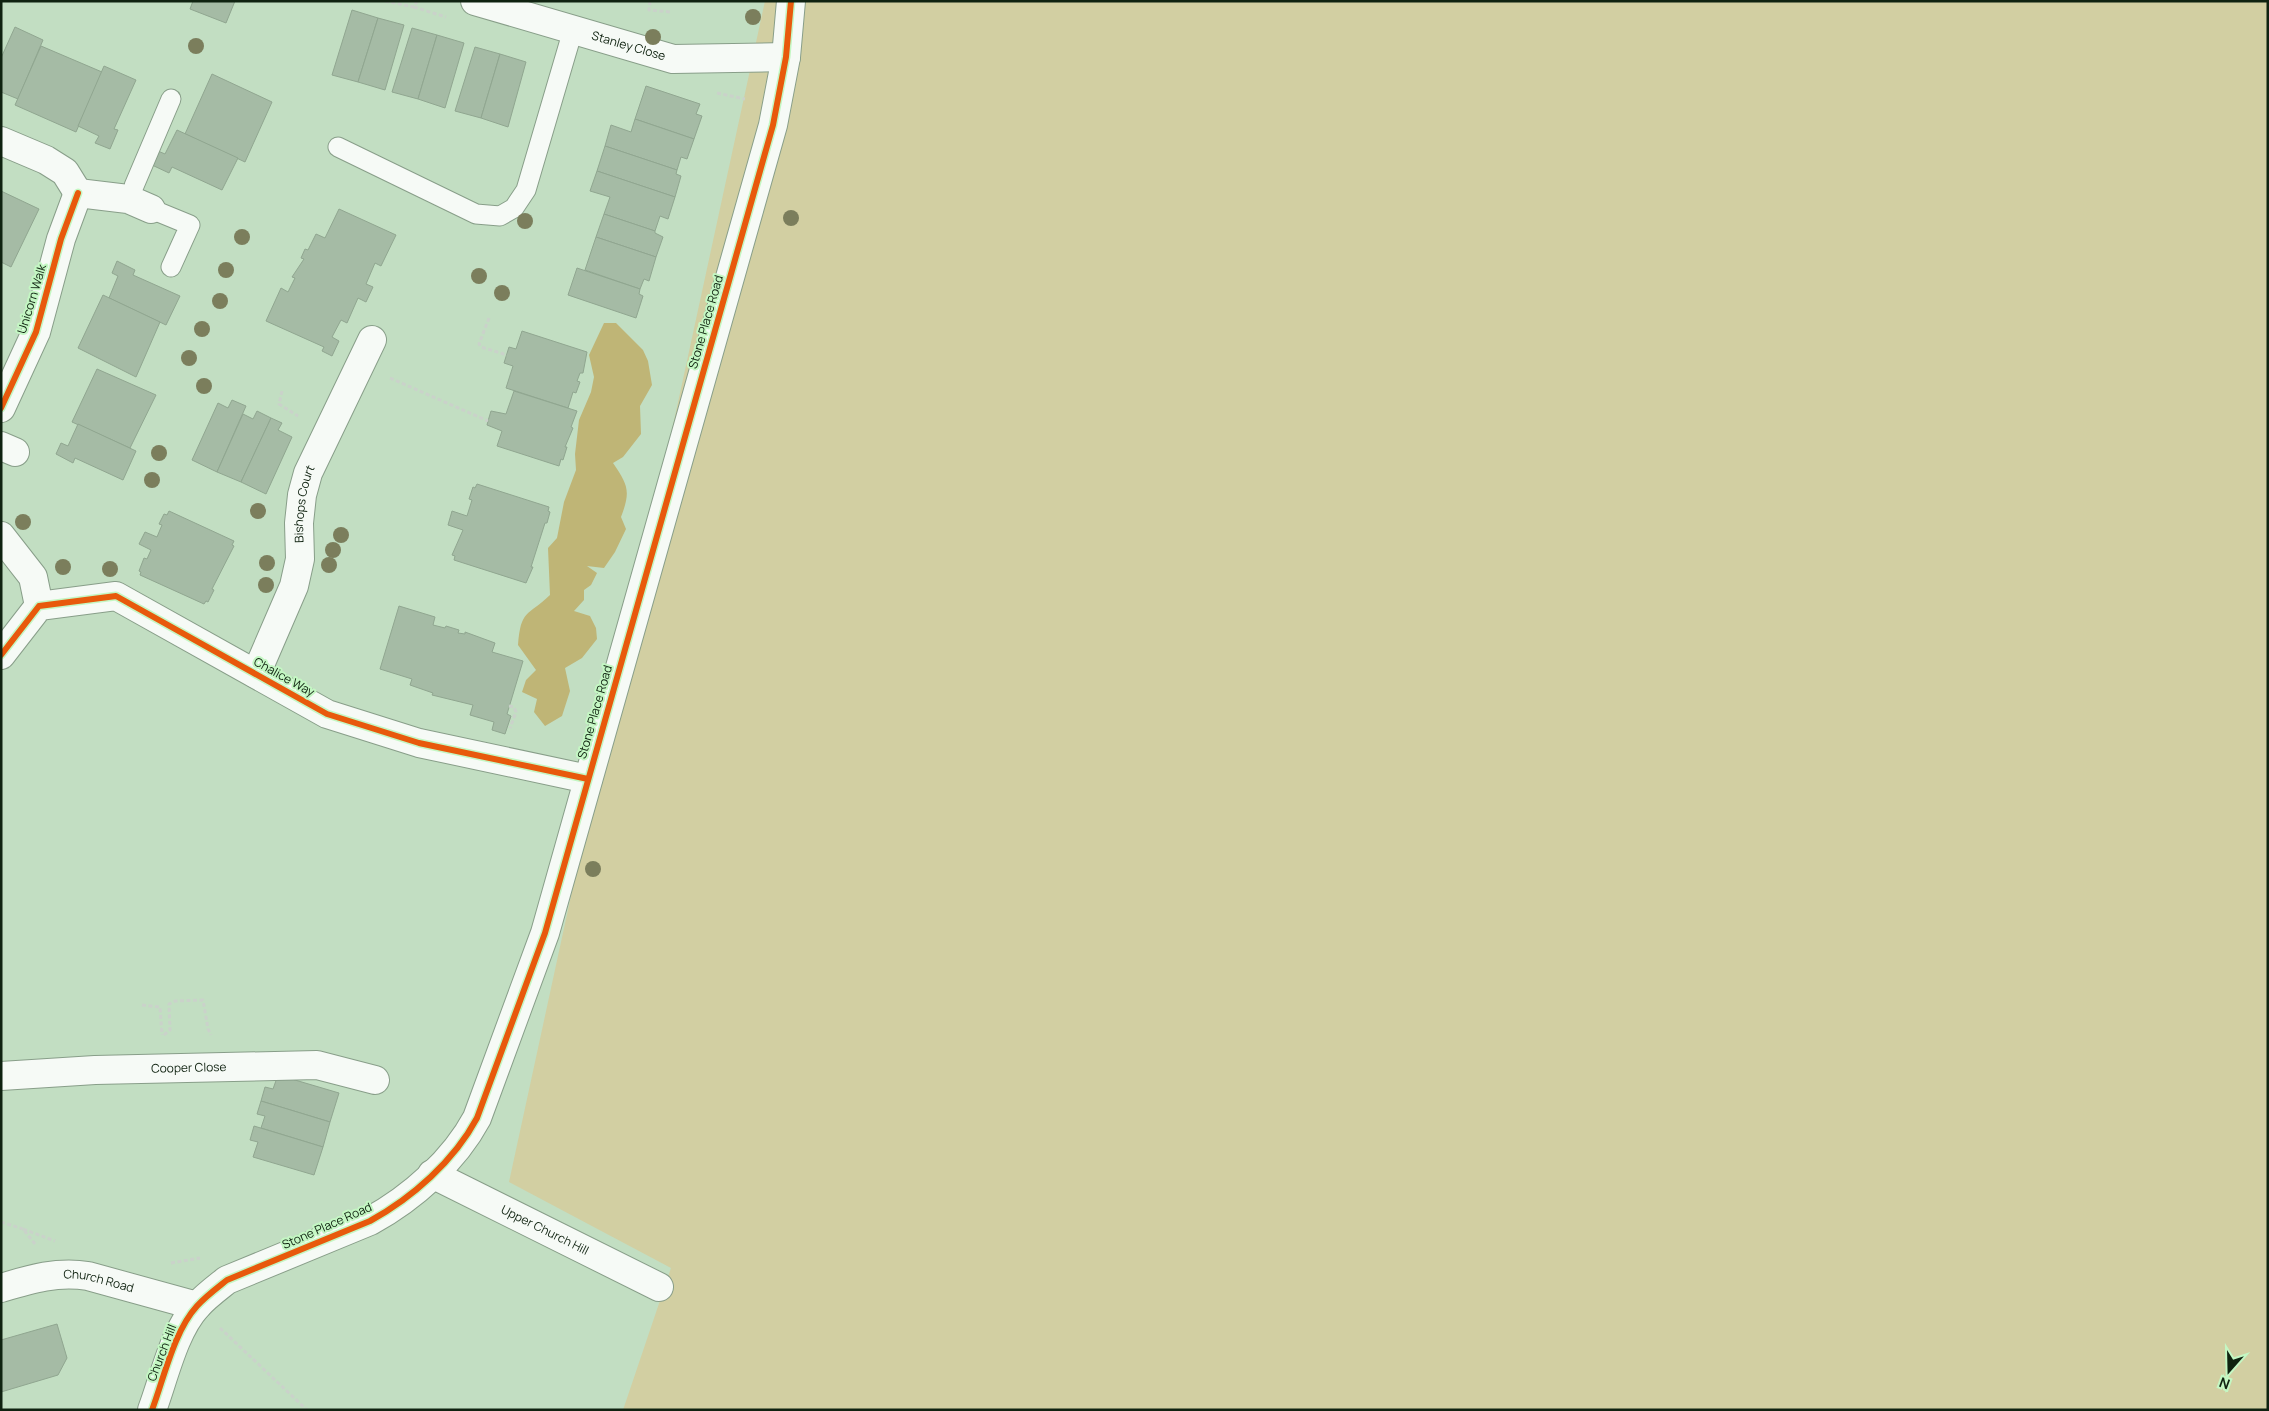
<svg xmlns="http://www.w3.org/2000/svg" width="2269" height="1411" viewBox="0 0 2269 1411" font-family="Manrope,sans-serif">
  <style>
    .green { fill: #d2cfa2 }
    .forest { fill: #bfb576 }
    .building { fill: #a5bba5; stroke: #90a690 }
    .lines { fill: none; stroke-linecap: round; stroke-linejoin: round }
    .service-casing { stroke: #889e89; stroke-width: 21 }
    .minor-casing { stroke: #889e89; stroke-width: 30 }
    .tertiary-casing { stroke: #889e89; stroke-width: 30 }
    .path { stroke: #cad2ca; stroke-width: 3; stroke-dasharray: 4 2.5; stroke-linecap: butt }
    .service { stroke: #f6faf6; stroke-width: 19 }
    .minor { stroke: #f6faf6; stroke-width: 28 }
    .tertiary { stroke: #f6faf6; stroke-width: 28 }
    .cycleway-casing { stroke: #c4f7c3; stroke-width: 9 }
    .cycleway { stroke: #e8590c; stroke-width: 6 }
    .tree { fill: #7b7e5c }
    .labels { text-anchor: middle; stroke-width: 4; stroke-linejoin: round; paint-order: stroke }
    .street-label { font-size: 12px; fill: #0f2210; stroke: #c4f7c3 }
  </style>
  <rect width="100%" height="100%" fill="#c2dec2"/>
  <polygon class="green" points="765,1 2268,1 2268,1410 623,1410 671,1268 509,1182"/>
  <path class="forest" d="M604 323H616L643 350 648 361 652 385 640 406 641 434 623 457 613 463C628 485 631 491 621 517L626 529 615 552 604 568 587 566 597 573 591 585 584 590V600L574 611 590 616 596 628 597 639 582 658 565 668 570 691 562 716 545 726 534 712 537 699 522 692 526 680 536 670 518 645C521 609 527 617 550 595L548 548 557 538 564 502 576 470 575 454 579 420 591 392 594 377 589 355Z"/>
  <g class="building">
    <polygon points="193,1 235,1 226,23 190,9"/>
    <polygon points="352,10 378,18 358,82 332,75"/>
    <polygon points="378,18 404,25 385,90 358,82"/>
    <polygon points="15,27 43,40 18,99 1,92 1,58"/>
    <polygon points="412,28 437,35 418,99 392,92"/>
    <polygon points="437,35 464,43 445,108 418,99"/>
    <polygon points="41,46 102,72 76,132 15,105"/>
    <polygon points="475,47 500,54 481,118 455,111"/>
    <polygon points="500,54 526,62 508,127 481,118"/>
    <polygon points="104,66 136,80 114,129 118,130 110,149 95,143 99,136 78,126"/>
    <polygon points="212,74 272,102 245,162 185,134"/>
    <polygon points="646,86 700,104 696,114 702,116 694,139 635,119"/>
    <polygon points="635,119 694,139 687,159 681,157 677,170 605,146 611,125 631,132"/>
    <polygon points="177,130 238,158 222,190 172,167 169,173 152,165 158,151 165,154"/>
    <polygon points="605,146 677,170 676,174 681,176 675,197 597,171"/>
    <polygon points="597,171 675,197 668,219 660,216 655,231 604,214 610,197 590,191"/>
    <polygon points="1,191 39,209 11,267 1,262"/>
    <polygon points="339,209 396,235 381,266 375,263 366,284 373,287 366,302 358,298 347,323 341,320 332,337 339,341 332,356 322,351 324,347 266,321 281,288 288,292 295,278 292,277 304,259 301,258 305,249 308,250 316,234 325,238"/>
    <polygon points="604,214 655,231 655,233 663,237 656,257 596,237"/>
    <polygon points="596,237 656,257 649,281 644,279 640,289 585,270"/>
    <polygon points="117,261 135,270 133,275 180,296 166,325 109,298 118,276 112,273"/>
    <polygon points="577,268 640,289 639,294 643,296 636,318 568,295"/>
    <polygon points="103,295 160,322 136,377 78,348"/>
    <polygon points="522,331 587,352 583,373 580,373 577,381 580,382 576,393 573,392 568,408 506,388 513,366 504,363 509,347 516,349"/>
    <polygon points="97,369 156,395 130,448 72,422"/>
    <polygon points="514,391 577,411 571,427 573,428 565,447 567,447 563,460 561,459 559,466 497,446 502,431 487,425 488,421 491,411 506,414"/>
    <polygon points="232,400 246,406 217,472 192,460 218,403 228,408"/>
    <polygon points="257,411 271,418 241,482 217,472 243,414 253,419"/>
    <polygon points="271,418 282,423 278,430 292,437 266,494 241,482"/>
    <polygon points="78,424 136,451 123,480 75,458 73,463 56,454 61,443 68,446"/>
    <polygon points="477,484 549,507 548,511 550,512 547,523 545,523 531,567 533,567 526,583 454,560 455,556 452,555 463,530 448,525 452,511 467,516 472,500 469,499 473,487 475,488"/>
    <polygon points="169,511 234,541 232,545 234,546 212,589 214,590 208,602 206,601 204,604 140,575 141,572 139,571 144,558 147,559 151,550 139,544 145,532 157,537 162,525 159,524 164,514 167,515"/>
    <polygon points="399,606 435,617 433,625 445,628 446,626 459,630 458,633 465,634 465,632 495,643 492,652 523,661 507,714 511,716 505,734 492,730 494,722 470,715 473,705 432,695 433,693 410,685 412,679 380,669"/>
    <polygon points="278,1075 339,1093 330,1122 261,1101 265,1087 273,1089"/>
    <polygon points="261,1101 330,1122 323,1147 261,1128 265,1116 257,1114"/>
    <polygon points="254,1126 323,1147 314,1175 253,1157 258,1142 250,1140"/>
    <polygon points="57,1324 67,1358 58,1375 1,1392 1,1340"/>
  </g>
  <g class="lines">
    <defs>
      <g id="service">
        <polyline points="338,147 476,214 500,216 514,208 526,190 573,30"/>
        <polyline points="134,186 171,99"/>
        <polyline points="151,209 190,225 171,267"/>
      </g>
      <g id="minor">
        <path id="s1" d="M475 1 673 59 786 57"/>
        <polyline points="1,141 46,160 65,172 78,193"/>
        <polyline points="78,193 128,199 151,209"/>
        <polyline points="1,408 36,332 61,239 78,193"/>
        <polyline points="1,446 15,452"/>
        <polyline points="1,536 33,577 39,606"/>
        <polyline points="1,655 39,606 116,596 327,714 419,743 588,779"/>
        <path id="s2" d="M256 674 294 586 300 559 299 523 302 495 308 473 372 340"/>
        <path id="s3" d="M1 1076 95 1070 317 1065 375 1080"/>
        <path id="s4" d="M432 1174 659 1287"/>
        <path id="s5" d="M1 1288C31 1279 57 1271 88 1276L197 1306"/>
      </g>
      <path id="tertiary" d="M152 1410C164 1378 174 1331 197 1306 206 1296 217 1288 227 1280L370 1221C412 1198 454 1161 477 1118L545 933 773 125 786 57 791 1"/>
    </defs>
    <use href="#service" class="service-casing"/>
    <use href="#minor" class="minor-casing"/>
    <use href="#tertiary" class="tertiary-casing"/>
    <g class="path">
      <polyline points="385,1 414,7 417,1"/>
      <polyline points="650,1 649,10 671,12"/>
      <polyline points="414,7 446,17"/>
      <polyline points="717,93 745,99"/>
      <polyline points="489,318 479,344 481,347 507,355"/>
      <polyline points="390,378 488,421"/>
      <polyline points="282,391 279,404 298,416"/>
      <polyline points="509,706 514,707 516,712 510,728"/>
      <polyline points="142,1005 160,1007 162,1035"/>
      <polyline points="164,1035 170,1030 169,1004 175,1001 203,1000 208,1029 211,1035"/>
      <polyline points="1,1222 23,1229"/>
      <polyline points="35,1244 23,1229 55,1241"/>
      <polyline points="171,1263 200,1258"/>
      <polyline points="220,1328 307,1410"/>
    </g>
    <use href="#service" class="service"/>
    <use href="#minor" class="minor"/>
    <use href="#tertiary" class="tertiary"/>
    <defs>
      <g id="cycleway">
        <polyline points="1,408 36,332 61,239 78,193"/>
        <polyline points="1,655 39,606 116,596 327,714 419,743 588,779"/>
        <path d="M152 1410C164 1378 174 1331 197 1306 206 1296 217 1288 227 1280L370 1221C412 1198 454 1161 477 1118L545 933 773 125 786 57 791 1"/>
      </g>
    </defs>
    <use href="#cycleway" class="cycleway-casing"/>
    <use href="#cycleway" class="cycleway"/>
  </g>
  <g class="tree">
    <circle cx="753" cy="17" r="8"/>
    <circle cx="653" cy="37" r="8"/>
    <circle cx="196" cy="46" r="8"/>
    <circle cx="791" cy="218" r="8"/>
    <circle cx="525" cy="221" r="8"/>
    <circle cx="242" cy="237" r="8"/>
    <circle cx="226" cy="270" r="8"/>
    <circle cx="479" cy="276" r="8"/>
    <circle cx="502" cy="293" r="8"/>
    <circle cx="220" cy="301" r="8"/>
    <circle cx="202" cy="329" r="8"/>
    <circle cx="189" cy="358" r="8"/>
    <circle cx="204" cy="386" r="8"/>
    <circle cx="159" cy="453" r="8"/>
    <circle cx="152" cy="480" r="8"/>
    <circle cx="258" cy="511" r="8"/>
    <circle cx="23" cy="522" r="8"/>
    <circle cx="341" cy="535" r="8"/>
    <circle cx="333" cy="550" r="8"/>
    <circle cx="267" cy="563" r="8"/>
    <circle cx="329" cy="565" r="8"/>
    <circle cx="63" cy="567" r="8"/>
    <circle cx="110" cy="569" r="8"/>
    <circle cx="266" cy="585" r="8"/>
    <circle cx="593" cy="869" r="8"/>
  </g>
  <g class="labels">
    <g class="street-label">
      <text dy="4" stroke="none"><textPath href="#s1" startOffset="160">Stanley Close</textPath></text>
      <text transform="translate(32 299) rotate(-73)" y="4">Unicorn Walk</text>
      <text transform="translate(706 322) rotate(-74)" y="4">Stone Place Road</text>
      <text dy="4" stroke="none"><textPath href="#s2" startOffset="179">Bishops Court</textPath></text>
      <text transform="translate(284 677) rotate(29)" y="4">Chalice Way</text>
      <text transform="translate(595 712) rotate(-74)" y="4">Stone Place Road</text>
      <text dy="4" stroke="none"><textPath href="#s3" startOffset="188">Cooper Close</textPath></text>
      <text transform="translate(327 1226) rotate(-24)" y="4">Stone Place Road</text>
      <text dy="4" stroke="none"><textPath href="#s4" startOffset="126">Upper Church Hill</textPath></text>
      <text dy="4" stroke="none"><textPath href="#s5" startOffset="100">Church Road</textPath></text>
      <text transform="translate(162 1353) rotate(-69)" y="4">Church Hill</text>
    </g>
  </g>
  <rect width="2269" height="1411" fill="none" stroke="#0f2210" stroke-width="5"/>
  <g transform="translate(2229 1371) rotate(200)" stroke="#c4f7c3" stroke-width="4" paint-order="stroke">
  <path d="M0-4L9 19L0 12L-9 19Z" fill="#0f2210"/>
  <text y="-8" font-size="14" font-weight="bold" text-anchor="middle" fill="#0f2210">N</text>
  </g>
</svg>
